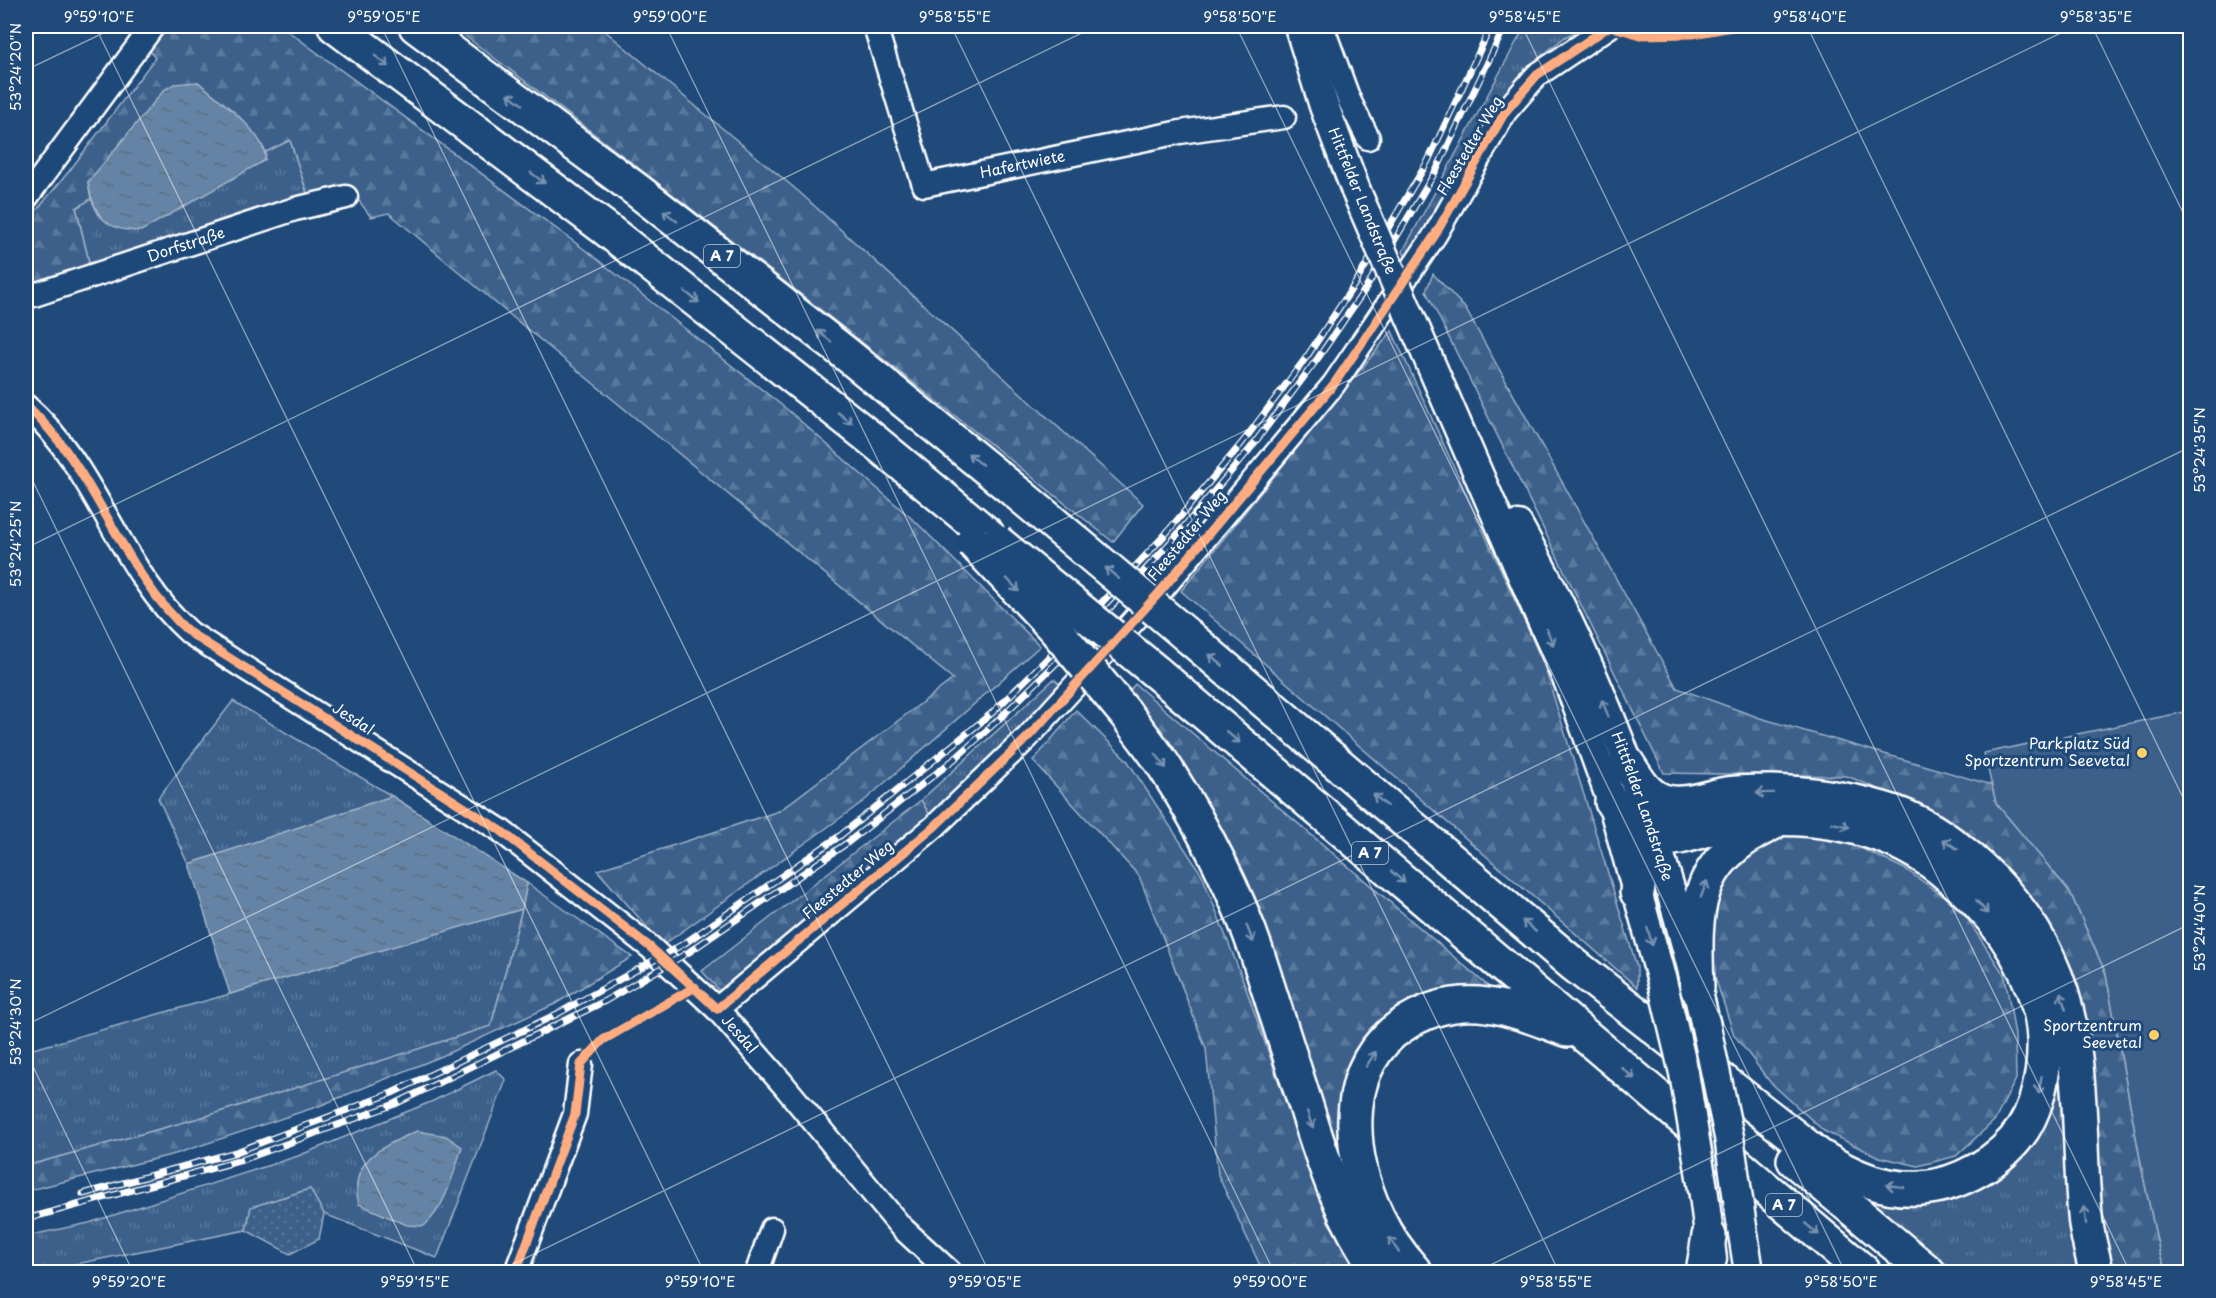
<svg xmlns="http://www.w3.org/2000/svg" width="2216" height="1298" viewBox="0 0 2216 1298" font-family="'Playpen Sans',sans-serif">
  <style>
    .grass { fill: url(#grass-tufts); stroke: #9eb0c5; stroke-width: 1.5 }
    .forest { fill: url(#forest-firs); stroke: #9eb0c5; stroke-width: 1.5 }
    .park { fill: url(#park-dots); stroke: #9eb0c5; stroke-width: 1.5 }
    .pitch { fill: #3c618b; stroke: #9eb0c5; stroke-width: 1.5 }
    .water { fill: url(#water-ripples); stroke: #a3b5c8; stroke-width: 1.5 }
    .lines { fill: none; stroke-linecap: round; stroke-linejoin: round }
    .minor-casing { stroke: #fff; stroke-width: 27 }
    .major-casing { stroke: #fff; stroke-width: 33 }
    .highway-casing { stroke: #fff; stroke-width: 38 }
    .minor { stroke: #1f4a7a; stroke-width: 22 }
    .major { stroke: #1f4a7a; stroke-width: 28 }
    .highway { stroke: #1f4a7a; stroke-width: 33 }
    .rail-casing { stroke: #fff; stroke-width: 7 }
    .rail { stroke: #1f4a7a; stroke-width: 4.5; stroke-dasharray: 14; stroke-linecap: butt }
    .major-bridge-casing { stroke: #fff; stroke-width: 33; stroke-linecap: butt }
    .highway-bridge-casing { stroke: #fff; stroke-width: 38; stroke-linecap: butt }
    .major-bridge { stroke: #1f4a7a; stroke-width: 28 }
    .highway-bridge { stroke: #1f4a7a; stroke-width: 33 }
    .cycleway-casing { stroke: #1f4a7a; stroke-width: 13 }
    .cycleway { stroke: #ffac80; stroke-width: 9 }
    .oneway { stroke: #7992af }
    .ticks { fill: none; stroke: #fff; stroke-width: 1.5; stroke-opacity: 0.45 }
    .poi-dot { fill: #ffd166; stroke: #1f4a7a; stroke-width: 2 }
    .labels { text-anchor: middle; stroke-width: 6; stroke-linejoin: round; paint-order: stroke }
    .shield { fill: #1f4a7a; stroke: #bcc9d7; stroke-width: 1.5 }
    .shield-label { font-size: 14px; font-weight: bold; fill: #fff }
    .street-label { font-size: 15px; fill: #fff; stroke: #1f4a7a }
    .poi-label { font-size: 15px; fill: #fff; stroke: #1f4a7a; text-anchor: end }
    .neatline { fill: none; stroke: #fff; stroke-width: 2 }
    .ticks-label { font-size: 15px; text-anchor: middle; fill: #fff }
  </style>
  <defs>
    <pattern id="grass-tufts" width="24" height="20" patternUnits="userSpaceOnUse" patternTransform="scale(1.5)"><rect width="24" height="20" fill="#3c618b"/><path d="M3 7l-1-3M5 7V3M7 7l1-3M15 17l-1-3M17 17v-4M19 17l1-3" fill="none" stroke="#59799c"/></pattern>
    <pattern id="forest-firs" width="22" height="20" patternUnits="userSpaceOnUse" patternTransform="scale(1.5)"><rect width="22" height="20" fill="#3c618b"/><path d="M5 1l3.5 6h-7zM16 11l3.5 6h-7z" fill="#59799c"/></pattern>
    <pattern id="park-dots" width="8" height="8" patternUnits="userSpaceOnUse" patternTransform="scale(1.5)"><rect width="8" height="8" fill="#3c618b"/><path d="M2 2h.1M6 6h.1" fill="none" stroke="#59799c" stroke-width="1.8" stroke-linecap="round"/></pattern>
    <pattern id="water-ripples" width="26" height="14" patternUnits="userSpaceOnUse" patternTransform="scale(1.5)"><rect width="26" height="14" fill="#6583a4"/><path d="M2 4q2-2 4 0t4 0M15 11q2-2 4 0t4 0" fill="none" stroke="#5b6d81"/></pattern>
  </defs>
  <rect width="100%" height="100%" fill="#1f4a7a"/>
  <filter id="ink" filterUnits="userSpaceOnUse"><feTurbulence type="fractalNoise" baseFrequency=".0167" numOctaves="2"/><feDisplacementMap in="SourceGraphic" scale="12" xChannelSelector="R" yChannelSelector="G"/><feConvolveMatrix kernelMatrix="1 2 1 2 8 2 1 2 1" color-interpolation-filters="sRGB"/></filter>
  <g filter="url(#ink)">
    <g class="grass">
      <polygon points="1525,26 1586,26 1565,37 1527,68 1494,118 1409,266 1403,251"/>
      <polygon points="290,140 309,199 91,270 76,207 91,199 100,217 219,185 265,160 266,152"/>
      <polygon points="1054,679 1060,684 998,756 932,819 921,800"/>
      <polygon points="233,701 392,796 189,864 158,798"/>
      <polygon points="522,909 491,1026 210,1115 26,1166 26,1051 230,994"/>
      <polygon points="496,1070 506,1080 437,1258 324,1214 310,1189 251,1207 246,1230 36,1272 26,1272 26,1236 89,1223 298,1156 433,1101"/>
      <polygon points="2060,1082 2065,1099 2067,1207 2077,1272 1956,1272 1854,1189 1952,1199 1992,1182 2020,1158 2041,1128"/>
    </g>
    <g class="forest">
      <path d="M128 26H281L588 252 789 411 919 525 1040 646 864 801 663 945 597 870 779 811 953 679 504 310 389 213 371 217 350 189 309 199 290 140 266 152C249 123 223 103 198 82L88 182 91 199 76 208 91 270 26 290V223L70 170 155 58 136 32Z"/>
      <path d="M452 26H599L798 191 1143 504 1113 542C895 367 675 194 452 26Z"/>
      <polygon points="1433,274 1465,308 1677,688 1760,718 1992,785 1996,803 2070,892 2106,974 2144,1180 2160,1254 2166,1272 2108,1272 2096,1168 2096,1117 1908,801 1847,776 1664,773 1426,291"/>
      <polygon points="1392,331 1543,662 1637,967 1637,987 1181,591"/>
      <polygon points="1135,684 1496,993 1421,999 1341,1105 1337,1161 1250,887 1181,770 1127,694"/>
      <polygon points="1076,710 1127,760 1202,875 1243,980 1328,1222 1362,1272 1263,1272 1218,1175 1206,1049 1139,876 1033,761"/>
      <polygon points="921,800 932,819 723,995 702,971"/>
      <polygon points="1792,831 1841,839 1905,869 1960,908 2005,976 2015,1035 2016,1079 1995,1120 1956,1156 1918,1166 1879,1157 1824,1131 1770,1082 1734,1035 1713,971 1711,912 1720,876 1750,847"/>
      <polygon points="527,883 632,957 555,1004 442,1056 319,1106 175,1154 26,1191 26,1166 210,1115 491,1026 522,909"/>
    </g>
    <polygon class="park" points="310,1189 324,1214 319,1239 290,1254 246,1230 251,1207"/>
    <polygon class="pitch" points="2190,711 2190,1272 2166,1272 2160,1254 2144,1180 2106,974 2070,892 1996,803 1984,753"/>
    <g class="water">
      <path d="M198 82C217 98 268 134 265 160L141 231C105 231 94 216 88 182L164 90 174 84Z"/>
      <polygon points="392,796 527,883 522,909 230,994 189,864"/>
      <path d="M417 1131 446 1136 462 1147C453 1175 446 1206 424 1226L407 1225 359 1204C347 1160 384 1146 417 1131Z"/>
    </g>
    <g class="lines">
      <defs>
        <g id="minor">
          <path id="s1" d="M875 26 924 185 1180 132 1284 117"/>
          <polyline points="1322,26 1349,100 1368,138"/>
          <polyline points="26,198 153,26"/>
          <path id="s2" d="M26 296 34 295 295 209 346 197"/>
          <path id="s3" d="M26 406C96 466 119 570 190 633L500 830 650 947 717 1009 782 1083 901 1227 950 1272"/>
          <polyline points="717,1009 934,827 1028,737 1159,593 1334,384 1435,235 1505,112 1537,75 1610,26"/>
          <polyline points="516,1272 575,1114 581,1064"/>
          <polyline points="757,1272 772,1229"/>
        </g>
        <g id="major">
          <polyline points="1299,26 1324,106 1356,191"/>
          <polyline points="1409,314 1569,683 1612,802 1662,981"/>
          <path id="s4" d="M1518 525C1604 679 1666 850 1705 1022"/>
          <polyline points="1704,1195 1712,1259"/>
          <polyline points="1742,1227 1749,1272"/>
        </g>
        <g id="highway">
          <polyline points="335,26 606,229 868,436 987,534"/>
          <polyline points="416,26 638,191 845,353 1021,496"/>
          <path d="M1189 637 1573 964 1819 1156C1850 1175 1883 1191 1920 1188 1958 1186 2002 1161 2023 1129 2043 1097 2049 1047 2040 1011 2025 953 1988 906 1941 869 1882 822 1798 810 1726 824 1703 829 1679 841 1655 839 1635 836 1622 818 1612 802"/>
          <polyline points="1156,672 1864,1272"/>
          <path d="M1126 714C1139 732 1154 750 1166 769 1203 827 1236 891 1258 956 1274 1005 1289 1054 1305 1103 1323 1162 1343 1222 1380 1272"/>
          <path d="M1627 763C1637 778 1645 795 1663 801 1682 807 1703 799 1721 795 1737 792 1755 792 1771 792 1807 793 1848 799 1883 809 1950 827 2021 898 2049 961 2086 1040 2077 1130 2085 1215 2086 1234 2093 1254 2096 1272"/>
          <path d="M1637 892C1642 861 1648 847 1665 820"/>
          <path d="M1697 988C1694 911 1692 862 1771 824"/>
          <polyline points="1794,1160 1928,1272"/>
          <path d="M1415 1272C1400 1255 1387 1237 1377 1216 1350 1159 1340 1079 1392 1033 1413 1016 1435 1006 1462 1004 1498 1001 1534 1018 1568 1030"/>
          <polyline points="1703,1272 1709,1236"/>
        </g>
      </defs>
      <use href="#minor" class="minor-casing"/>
      <use href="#major" class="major-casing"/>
      <use href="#highway" class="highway-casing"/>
      <use href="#minor" class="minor"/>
      <use href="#major" class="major"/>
      <use href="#highway" class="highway"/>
      <defs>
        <g id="rail">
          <polyline points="83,1194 236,1152 392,1093 559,1013 685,943 841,835 949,748 992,713 1076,630 1163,537 1242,443 1308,355 1356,282 1428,161 1491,26"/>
          <polyline points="26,1219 242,1160 395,1104 605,1001 689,952 847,843 957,757 997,721 1083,637 1170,543 1250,449 1318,358 1366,288 1437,169 1505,26"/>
        </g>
      </defs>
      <use href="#rail" class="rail-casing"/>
      <use href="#rail" class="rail"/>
      <defs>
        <g id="major-bridge">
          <polyline points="1356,191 1409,314"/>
          <polyline points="1662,981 1684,1073 1704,1195"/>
          <polyline points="1705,1022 1729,1137 1742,1227"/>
        </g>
        <g id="highway-bridge">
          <polyline points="1021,496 1189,637"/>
          <polyline points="973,542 1055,629 1126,714"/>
          <polyline points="997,542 1156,672"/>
        </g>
      </defs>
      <use href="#major-bridge" class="major-bridge-casing"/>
      <use href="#highway-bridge" class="highway-bridge-casing"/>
      <use href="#major-bridge" class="major-bridge"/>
      <use href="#highway-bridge" class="highway-bridge"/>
      <defs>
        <g id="cycleway">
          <path d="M26 406C96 466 119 570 190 633L500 830 650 947 717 1009 934 827 1028 737 1159 593 1334 384 1435 235 1505 112 1537 75 1610 26 1640 35 1693 34 1738 26"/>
          <polyline points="516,1272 575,1114 581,1064 603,1040 695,987"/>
        </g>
      </defs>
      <use href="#cycleway" class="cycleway-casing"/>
      <use href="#cycleway" class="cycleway"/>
    </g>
    <defs><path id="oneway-shaft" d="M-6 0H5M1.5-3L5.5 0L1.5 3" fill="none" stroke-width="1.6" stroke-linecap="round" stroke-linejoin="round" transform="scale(1.5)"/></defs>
    <g class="oneway">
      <use href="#oneway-shaft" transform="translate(382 61) rotate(37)"/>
      <use href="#oneway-shaft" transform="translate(515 99) rotate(-143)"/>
      <use href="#oneway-shaft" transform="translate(538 178) rotate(37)"/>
      <use href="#oneway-shaft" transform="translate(670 216) rotate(-142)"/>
      <use href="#oneway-shaft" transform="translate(692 297) rotate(38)"/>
      <use href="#oneway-shaft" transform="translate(824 336) rotate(-142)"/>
      <use href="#oneway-shaft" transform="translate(845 418) rotate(38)"/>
      <use href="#oneway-shaft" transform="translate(975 459) rotate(-141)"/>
      <use href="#oneway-shaft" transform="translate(1112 573) rotate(-140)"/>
      <use href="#oneway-shaft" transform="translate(1013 585) rotate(47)"/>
      <use href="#oneway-shaft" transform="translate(1550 637) rotate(68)"/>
      <use href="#oneway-shaft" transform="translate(1216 660) rotate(-140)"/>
      <use href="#oneway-shaft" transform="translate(1605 708) rotate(-112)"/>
      <use href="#oneway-shaft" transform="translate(1233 737) rotate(40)"/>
      <use href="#oneway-shaft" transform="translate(1161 761) rotate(54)"/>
      <use href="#oneway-shaft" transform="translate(1765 793) rotate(179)"/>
      <use href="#oneway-shaft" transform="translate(1380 800) rotate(-140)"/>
      <use href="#oneway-shaft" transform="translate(1841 825) rotate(14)"/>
      <use href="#oneway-shaft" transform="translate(1950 844) rotate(-146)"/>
      <use href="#oneway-shaft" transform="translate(1398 877) rotate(40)"/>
      <use href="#oneway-shaft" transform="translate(1704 889) rotate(-70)"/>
      <use href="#oneway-shaft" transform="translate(1982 907) rotate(50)"/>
      <use href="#oneway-shaft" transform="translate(1529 926) rotate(-140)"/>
      <use href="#oneway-shaft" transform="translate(1250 934) rotate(68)"/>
      <use href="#oneway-shaft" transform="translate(1650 937) rotate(74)"/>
      <use href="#oneway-shaft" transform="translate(2063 1001) rotate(-109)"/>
      <use href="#oneway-shaft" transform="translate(1371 1059) rotate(-57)"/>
      <use href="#oneway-shaft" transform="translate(1628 1073) rotate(40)"/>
      <use href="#oneway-shaft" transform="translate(2040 1085) rotate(100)"/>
      <use href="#oneway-shaft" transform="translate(1310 1120) rotate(72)"/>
      <use href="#oneway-shaft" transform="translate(1895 1186) rotate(-173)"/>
      <use href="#oneway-shaft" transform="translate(2085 1215) rotate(-97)"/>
      <use href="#oneway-shaft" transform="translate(1812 1229) rotate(40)"/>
      <use href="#oneway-shaft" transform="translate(1394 1245) rotate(-123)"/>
    </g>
  </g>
  <path class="ticks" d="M95 26 704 1272M381 26 989 1272M666 26 1274 1272M951 26 1559 1272M1236 26 1845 1272M1522 26 2130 1272M1807 26 2190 812M2092 26 2190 227M26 70 118 26M26 467 418 1272M26 548 1096 26M26 1025 2075 26M26 1052 133 1272M497 1272 2190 447M1476 1272 2190 924"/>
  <g class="poi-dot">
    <circle cx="2142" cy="753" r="6"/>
    <circle cx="2154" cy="1035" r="6"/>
  </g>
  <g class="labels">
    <g class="shield">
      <rect x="704" y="245" width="36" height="22" rx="4.5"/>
      <rect x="1352" y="842" width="36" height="22" rx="4.5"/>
      <rect x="1766" y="1194" width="36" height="22" rx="4.5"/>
    </g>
    <g class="shield-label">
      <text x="722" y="261">A 7</text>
      <text x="1370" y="858">A 7</text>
      <text x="1784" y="1210">A 7</text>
    </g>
    <g class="street-label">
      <text transform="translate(1470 146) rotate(-59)" y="5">Fleestedter Weg</text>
      <text dy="5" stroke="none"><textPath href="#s1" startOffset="267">Hafertwiete</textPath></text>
      <text transform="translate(1362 201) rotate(68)" y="5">Hittfelder Landstraße</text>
      <text dy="5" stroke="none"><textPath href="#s2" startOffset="168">Dorfstraße</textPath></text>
      <text transform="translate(1187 536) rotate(-50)" y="5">Fleestedter Weg</text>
      <text transform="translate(353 719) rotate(33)" y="5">Jesdal</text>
      <text dy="5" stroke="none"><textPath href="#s4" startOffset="308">Hittfelder Landstraße</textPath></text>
      <text transform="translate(848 880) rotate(-40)" y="5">Fleestedter Weg</text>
      <text dy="5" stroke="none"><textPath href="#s3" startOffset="964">Jesdal</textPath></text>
    </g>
    <g class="poi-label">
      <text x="2130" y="749">Parkplatz Süd<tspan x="2130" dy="17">Sportzentrum Seevetal</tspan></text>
      <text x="2142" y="1031">Sportzentrum<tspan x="2142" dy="17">Seevetal</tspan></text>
    </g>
  </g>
  <rect width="2216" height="1298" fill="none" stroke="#1f4a7a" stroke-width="66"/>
  <rect x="33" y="33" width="2150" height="1232" class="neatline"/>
  <g class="ticks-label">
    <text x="99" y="22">9°59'10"E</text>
    <text x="384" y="22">9°59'05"E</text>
    <text x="670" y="22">9°59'00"E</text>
    <text x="955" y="22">9°58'55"E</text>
    <text x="1240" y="22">9°58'50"E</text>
    <text x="1525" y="22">9°58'45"E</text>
    <text x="1810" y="22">9°58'40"E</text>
    <text x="2096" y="22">9°58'35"E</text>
    <text transform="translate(16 67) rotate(-90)" y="5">53°24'20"N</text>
    <text transform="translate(2200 450) rotate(-90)" y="5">53°24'35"N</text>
    <text transform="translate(16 544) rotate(-90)" y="5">53°24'25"N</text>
    <text transform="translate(2200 928) rotate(-90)" y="5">53°24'40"N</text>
    <text transform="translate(16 1022) rotate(-90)" y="5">53°24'30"N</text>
    <text x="129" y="1287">9°59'20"E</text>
    <text x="415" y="1287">9°59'15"E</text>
    <text x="700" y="1287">9°59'10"E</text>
    <text x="985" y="1287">9°59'05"E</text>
    <text x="1270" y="1287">9°59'00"E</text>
    <text x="1556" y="1287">9°58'55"E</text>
    <text x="1841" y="1287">9°58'50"E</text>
    <text x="2126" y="1287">9°58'45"E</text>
  </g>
</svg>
